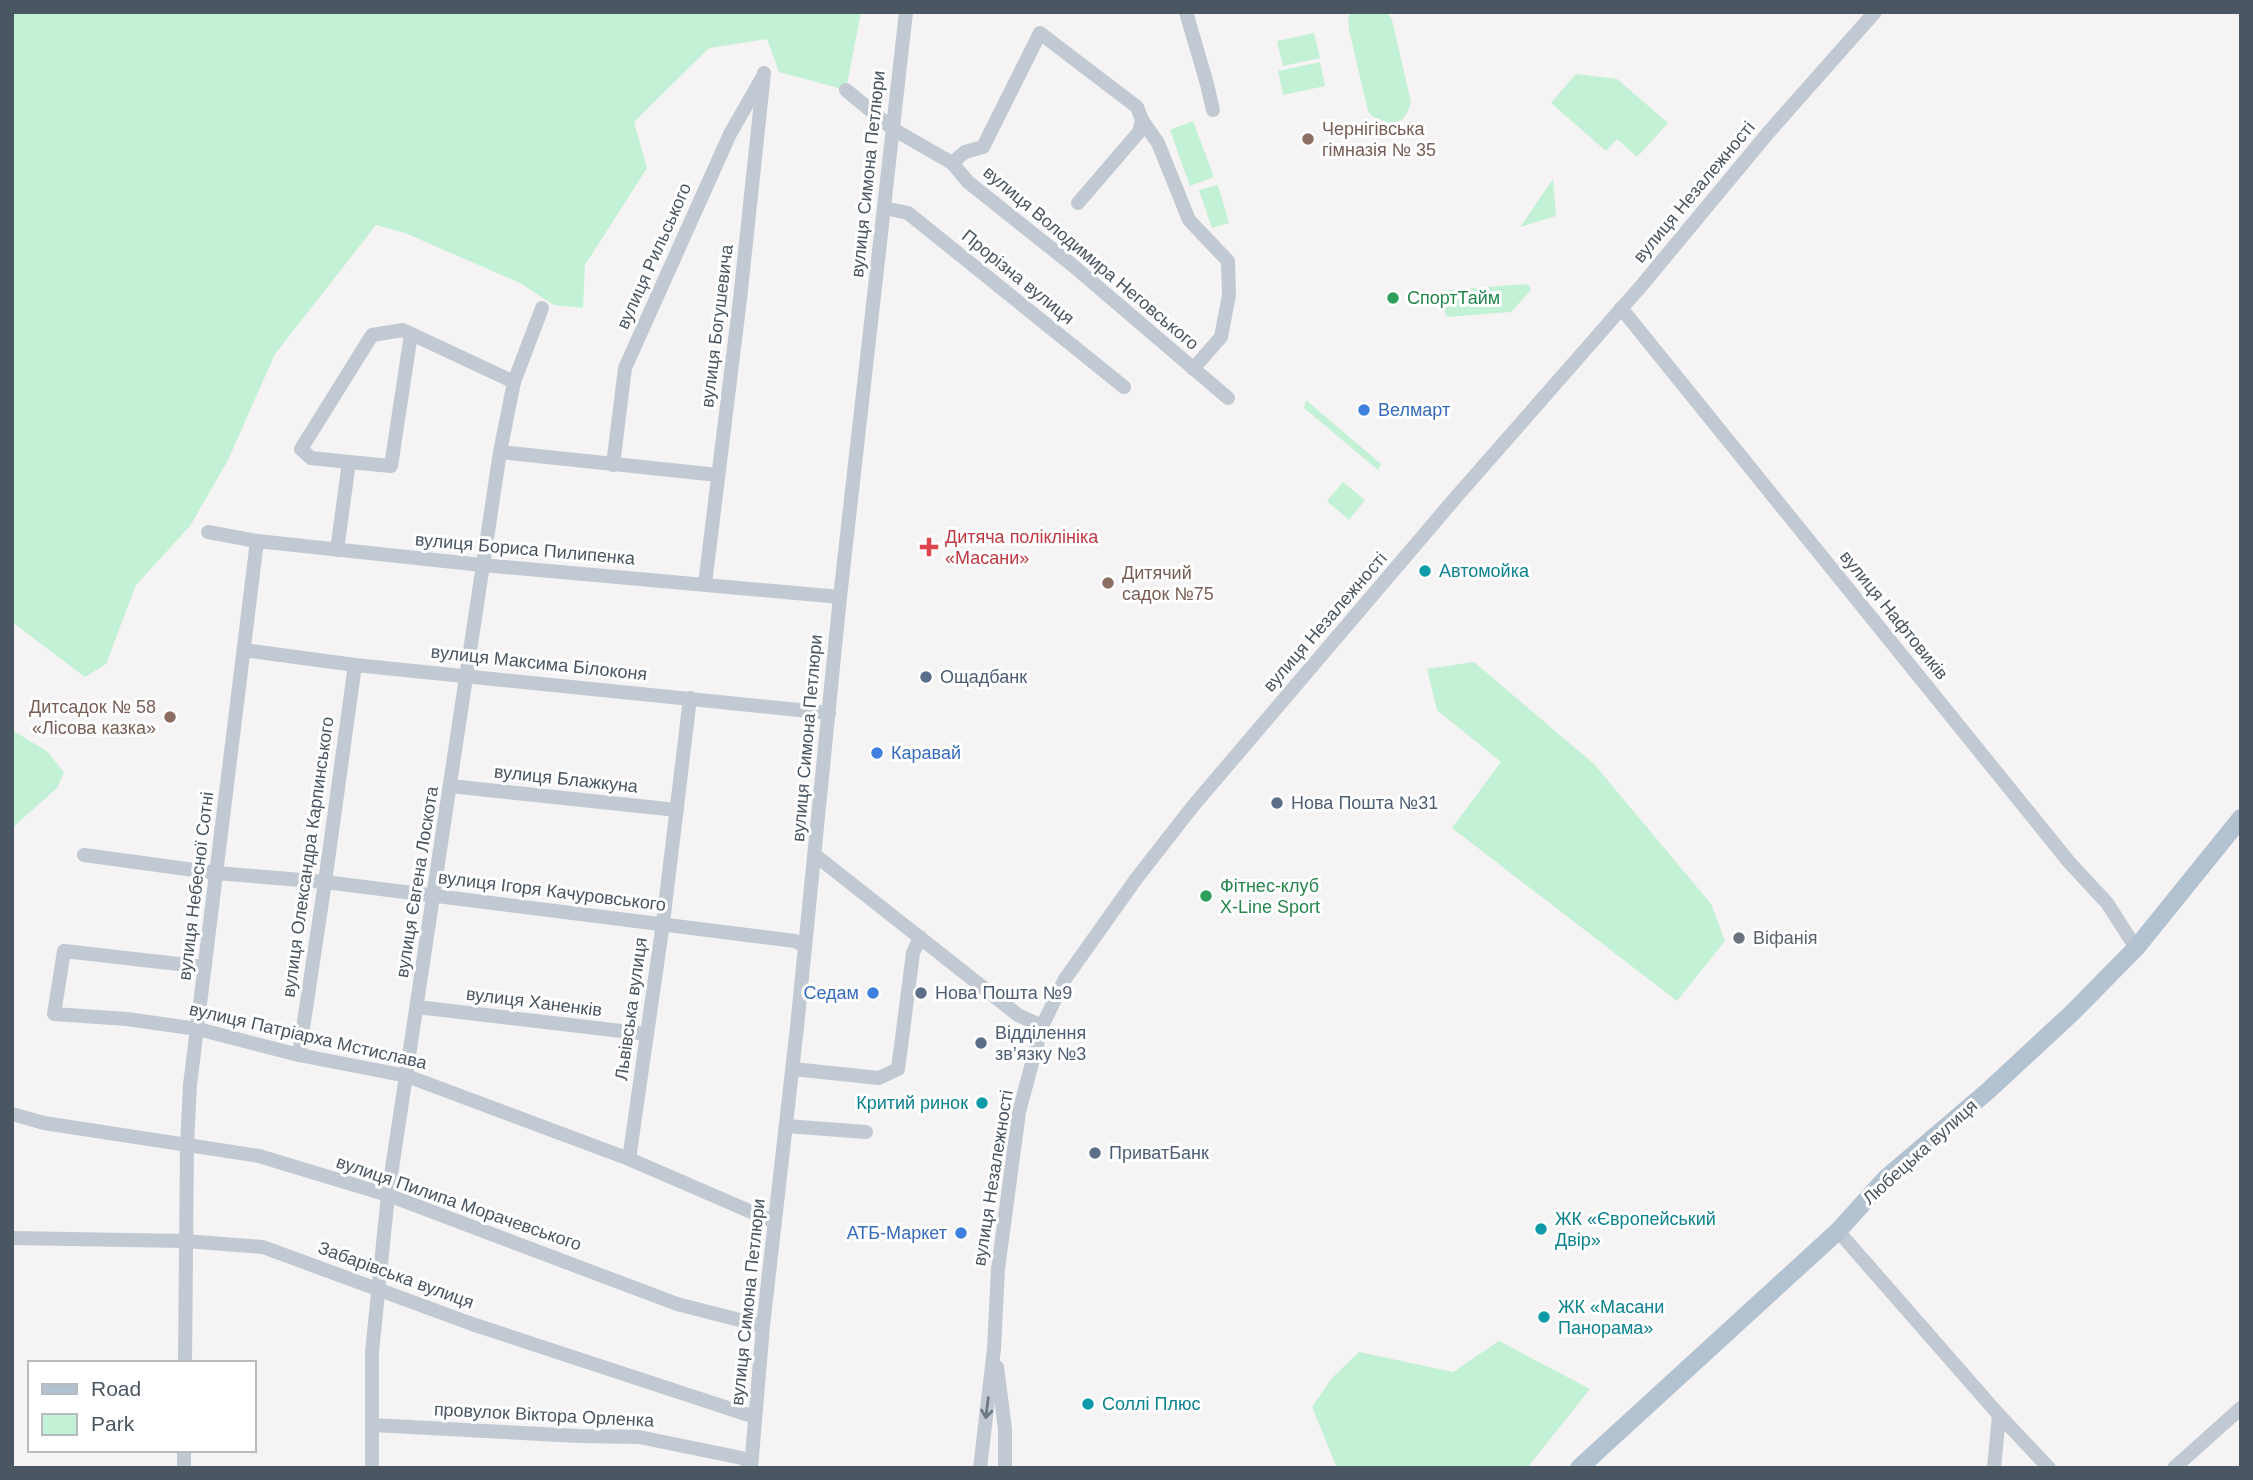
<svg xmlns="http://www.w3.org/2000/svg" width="2253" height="1480" viewBox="0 0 2253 1480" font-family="Helvetica,sans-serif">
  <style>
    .green { fill: #c3f1d5 }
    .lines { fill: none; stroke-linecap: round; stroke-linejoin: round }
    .minor { stroke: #c1cad2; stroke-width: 14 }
    .major { stroke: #b3c2d1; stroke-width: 18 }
    .oneway { stroke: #6e7983 }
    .education-dot { fill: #8d6e63; stroke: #fff; stroke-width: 2.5 }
    .leisure-dot { fill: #2e9e5b; stroke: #fff; stroke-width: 2.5 }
    .shop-dot { fill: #3f7fe0; stroke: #fff; stroke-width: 2.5 }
    .health-dot { fill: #e0444e; stroke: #fff; stroke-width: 2.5 }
    .culture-dot { fill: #0f9aa8; stroke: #fff; stroke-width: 2.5 }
    .service-dot { fill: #5c6f8a; stroke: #fff; stroke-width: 2.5 }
    .worship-dot { fill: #6b7280; stroke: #fff; stroke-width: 2.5 }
    .labels { text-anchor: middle; stroke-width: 6; stroke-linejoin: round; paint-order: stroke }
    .education-label { font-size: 18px; fill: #785e54; stroke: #fff; text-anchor: start }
    .street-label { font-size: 18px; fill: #4a5661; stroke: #fff }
    .leisure-label { font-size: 18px; fill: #27864d; stroke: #fff; text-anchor: start }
    .shop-label { font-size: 18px; fill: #366cbe; stroke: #fff; text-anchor: start }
    .health-label { font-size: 18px; fill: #be3a42; stroke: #fff; text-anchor: start }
    .culture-label { font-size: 18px; fill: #0d838f; stroke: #fff; text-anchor: start }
    .service-label { font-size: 18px; fill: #4e5e75; stroke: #fff; text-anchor: start }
    .worship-label { font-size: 18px; fill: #5b616d; stroke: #fff; text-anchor: start }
  </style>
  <rect width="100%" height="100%" fill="#f5f3f3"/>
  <g class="green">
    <polygon points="12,12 861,12 846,90 779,72 767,39 709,48 634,122 647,168 585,265 583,308 554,305 520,283 405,233 376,225 275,354 228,460 190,526 136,585 106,664 85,677 12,622"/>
    <polygon points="1351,12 1387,12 1392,20 1411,102 1408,111 1403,119 1396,122 1389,123 1373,117 1368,111 1349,30 1348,20"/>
    <polygon points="1314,33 1320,58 1283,66 1277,41"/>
    <polygon points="1320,62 1325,86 1283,95 1278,71"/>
    <polygon points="1576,74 1617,79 1668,123 1637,157 1617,139 1606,151 1551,103"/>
    <polygon points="1193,121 1214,177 1190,186 1170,130"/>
    <polygon points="1553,179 1556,216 1520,227"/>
    <polygon points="1218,185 1229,223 1212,228 1199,190"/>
    <polygon points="1523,284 1529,285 1531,290 1511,312 1448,317 1442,309 1441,291"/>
    <polygon points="1306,400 1381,464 1378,470 1304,408"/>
    <polygon points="1343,482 1365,500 1349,520 1327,501"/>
    <polygon points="1474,662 1594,764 1711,904 1725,941 1677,1001 1452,828 1501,762 1437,710 1427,669"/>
    <polygon points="12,730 48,752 64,773 57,788 12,828"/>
    <polygon points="1499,1341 1590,1389 1527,1468 1337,1468 1312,1407 1332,1378 1359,1352 1453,1372"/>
  </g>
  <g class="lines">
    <g class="minor">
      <polyline points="1186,12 1207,84 1213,110"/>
      <polyline points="846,90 893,129 952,163 968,182 1071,264 1228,398"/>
      <polyline points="1142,120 1158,143 1189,220 1228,261 1229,295 1221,337 1193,369"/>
      <polyline points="952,163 965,152 983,147 1040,33 1137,107 1142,120 1139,132 1078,203"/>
      <polyline points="884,208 908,213 1124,387"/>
      <polyline points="1621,308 2069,862 2107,903 2136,948"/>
      <polyline points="500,452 718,475"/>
      <polyline points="349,462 391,466 411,334"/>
      <polyline points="613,465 625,368 730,134 762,78"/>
      <polyline points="208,532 257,541 482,565 840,597"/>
      <polyline points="337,550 349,462 311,458 301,449 372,335 403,330 514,382"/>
      <polyline points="705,584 740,299 764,73"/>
      <polyline points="244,650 355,665 829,713"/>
      <polyline points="450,786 677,810"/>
      <polyline points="84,855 216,873 325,882 795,941 805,946"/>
      <polyline points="815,855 1018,1015 1042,1026"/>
      <polyline points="205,967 64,951 54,1014 127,1019 198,1029 299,1055 407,1076 629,1159 775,1222"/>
      <polyline points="417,1007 647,1034"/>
      <polyline points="299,1055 325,882 355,665"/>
      <polyline points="793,1069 879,1078 898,1069 913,953 920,937"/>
      <polyline points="12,1114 44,1123 259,1156 388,1195 677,1304 763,1326"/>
      <polyline points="786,1126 866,1132"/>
      <polyline points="629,1159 663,923 690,698"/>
      <polyline points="1838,1231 1999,1415 1994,1468"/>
      <polyline points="12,1238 185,1241 263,1247 472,1324 755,1417"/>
      <polyline points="185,1363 187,1145 190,1085 257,541"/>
      <polyline points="997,1367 1005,1429 1005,1468"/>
      <polyline points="1999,1415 2049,1468"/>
      <polyline points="372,1425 579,1436 639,1437 742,1458 751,1465"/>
      <polyline points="184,1468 184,1450"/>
      <polyline points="372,1468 372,1352 388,1195 500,452 514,382 542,308"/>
      <polyline points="751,1468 763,1326 797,1027 840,597 906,12"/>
      <polyline points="980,1468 994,1349 998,1269 1019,1112 1042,1026 1065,979 1136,879 1193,806 1457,496 1642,285 1768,133 1875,12"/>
      <polyline points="2174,1468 2241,1408"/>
    </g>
    <polyline class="major" points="1579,1468 1838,1231 1886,1178 1989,1090 2072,1013 2136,948 2241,818"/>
  </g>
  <defs><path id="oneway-shaft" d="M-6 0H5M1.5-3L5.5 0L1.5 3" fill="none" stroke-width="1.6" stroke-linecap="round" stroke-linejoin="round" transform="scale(1.75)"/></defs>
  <use class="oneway" href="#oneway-shaft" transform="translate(987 1408) rotate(97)"/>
  <g class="education-dot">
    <circle cx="1308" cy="139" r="7"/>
    <circle cx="1108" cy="583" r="7"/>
    <circle cx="170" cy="717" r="7"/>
  </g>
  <g class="leisure-dot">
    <circle cx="1393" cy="298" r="7"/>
    <circle cx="1206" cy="896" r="7"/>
  </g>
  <g class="shop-dot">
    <circle cx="1364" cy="410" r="7"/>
    <circle cx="877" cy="753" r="7"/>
    <circle cx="873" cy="993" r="7"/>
    <circle cx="961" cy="1233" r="7"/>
  </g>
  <path class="health-dot" d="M925.5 536.5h7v7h7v7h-7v7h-7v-7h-7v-7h7z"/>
  <g class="culture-dot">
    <circle cx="1425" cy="571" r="7"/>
    <circle cx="982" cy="1103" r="7"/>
    <circle cx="1541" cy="1229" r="7"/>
    <circle cx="1544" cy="1317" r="7"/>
    <circle cx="1088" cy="1404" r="7"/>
  </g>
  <g class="service-dot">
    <circle cx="926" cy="677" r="7"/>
    <circle cx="1277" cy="803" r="7"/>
    <circle cx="921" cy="993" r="7"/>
    <circle cx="981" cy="1043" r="7"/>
    <circle cx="1095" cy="1153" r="7"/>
  </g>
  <circle class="worship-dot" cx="1739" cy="938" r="7"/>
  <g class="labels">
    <g class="education-label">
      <text x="1322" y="135">Чернігівська<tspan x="1322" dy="21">гімназія № 35</tspan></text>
      <text x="1122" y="579">Дитячий<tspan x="1122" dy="21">садок №75</tspan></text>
      <text x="156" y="713" text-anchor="end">Дитсадок № 58<tspan x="156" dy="21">«Лісова казка»</tspan></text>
    </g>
    <g class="street-label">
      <text transform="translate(868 174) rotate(-84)" y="6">вулиця Симона Петлюри</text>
      <text transform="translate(1694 192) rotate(-50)" y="6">вулиця Незалежності</text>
      <text transform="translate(654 256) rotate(-66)" y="6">вулиця Рильського</text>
      <text transform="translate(1091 258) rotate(40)" y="6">вулиця Володимира Неговського</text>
      <text transform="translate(1018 277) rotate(39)" y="6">Прорізна вулиця</text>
      <text transform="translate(717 326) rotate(-83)" y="6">вулиця Богушевича</text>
      <text transform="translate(525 549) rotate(5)" y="6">вулиця Бориса Пилипенка</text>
      <text transform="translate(1894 615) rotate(51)" y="6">вулиця Нафтовиків</text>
      <text transform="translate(1325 622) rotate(-49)" y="6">вулиця Незалежності</text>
      <text transform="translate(539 663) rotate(6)" y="6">вулиця Максима Білоконя</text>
      <text transform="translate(807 738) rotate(-85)" y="6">вулиця Симона Петлюри</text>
      <text transform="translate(566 779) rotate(6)" y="6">вулиця Блажкуна</text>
      <text transform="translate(308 857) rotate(-82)" y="6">вулиця Олександра Карпинського</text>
      <text transform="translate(417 882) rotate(-81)" y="6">вулиця Євгена Лоскота</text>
      <text transform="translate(196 886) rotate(-83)" y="6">вулиця Небесної Сотні</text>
      <text transform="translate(552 891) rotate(7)" y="6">вулиця Ігоря Качуровського</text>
      <text transform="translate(534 1002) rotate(7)" y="6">вулиця Ханенків</text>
      <text transform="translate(631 1009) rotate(-82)" y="6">Львівська вулиця</text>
      <text transform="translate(308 1036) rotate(13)" y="6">вулиця Патріарха Мстислава</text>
      <text transform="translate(1920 1152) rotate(-42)" y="6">Любецька вулиця</text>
      <text transform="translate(993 1178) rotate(-81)" y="6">вулиця Незалежності</text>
      <text transform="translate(459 1203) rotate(19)" y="6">вулиця Пилипа Морачевського</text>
      <text transform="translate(396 1275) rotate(20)" y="6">Забарівська вулиця</text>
      <text transform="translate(748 1302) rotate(-84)" y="6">вулиця Симона Петлюри</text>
      <text transform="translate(544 1415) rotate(3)" y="6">провулок Віктора Орленка</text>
    </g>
    <g class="leisure-label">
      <text x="1407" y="304">СпортТайм</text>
      <text x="1220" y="892">Фітнес-клуб<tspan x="1220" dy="21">X-Line Sport</tspan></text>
    </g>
    <g class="shop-label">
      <text x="1378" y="416">Велмарт</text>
      <text x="891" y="759">Каравай</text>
      <text x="859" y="999" text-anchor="end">Седам</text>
      <text x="947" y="1239" text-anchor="end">АТБ-Маркет</text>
    </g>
    <g class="health-label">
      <text x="945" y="543">Дитяча поліклініка<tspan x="945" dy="21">«Масани»</tspan></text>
    </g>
    <g class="culture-label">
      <text x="1439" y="577">Автомойка</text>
      <text x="968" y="1109" text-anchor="end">Критий ринок</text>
      <text x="1555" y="1225">ЖК «Європейський<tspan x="1555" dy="21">Двір»</tspan></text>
      <text x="1558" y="1313">ЖК «Масани<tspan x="1558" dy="21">Панорама»</tspan></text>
      <text x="1102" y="1410">Соллі Плюс</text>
    </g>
    <g class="service-label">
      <text x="940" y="683">Ощадбанк</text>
      <text x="1291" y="809">Нова Пошта №31</text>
      <text x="935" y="999">Нова Пошта №9</text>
      <text x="995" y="1039">Відділення<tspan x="995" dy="21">зв’язку №3</tspan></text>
      <text x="1109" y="1159">ПриватБанк</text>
    </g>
    <g class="worship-label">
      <text x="1753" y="944">Віфанія</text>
    </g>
  </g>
  <rect width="2253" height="1480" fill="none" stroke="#4a5661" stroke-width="28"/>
  <rect x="28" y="1361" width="228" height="91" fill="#ffffff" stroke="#b7bbc0" stroke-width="2"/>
  <rect x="42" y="1384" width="35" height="10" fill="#b3c2d1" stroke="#b7bbc0" stroke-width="2"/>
  <text x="91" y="1396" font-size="21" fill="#4a5661">Road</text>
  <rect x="42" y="1414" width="35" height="21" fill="#c3f1d5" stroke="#b7bbc0" stroke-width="2"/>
  <text x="91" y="1431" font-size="21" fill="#4a5661">Park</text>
</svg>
